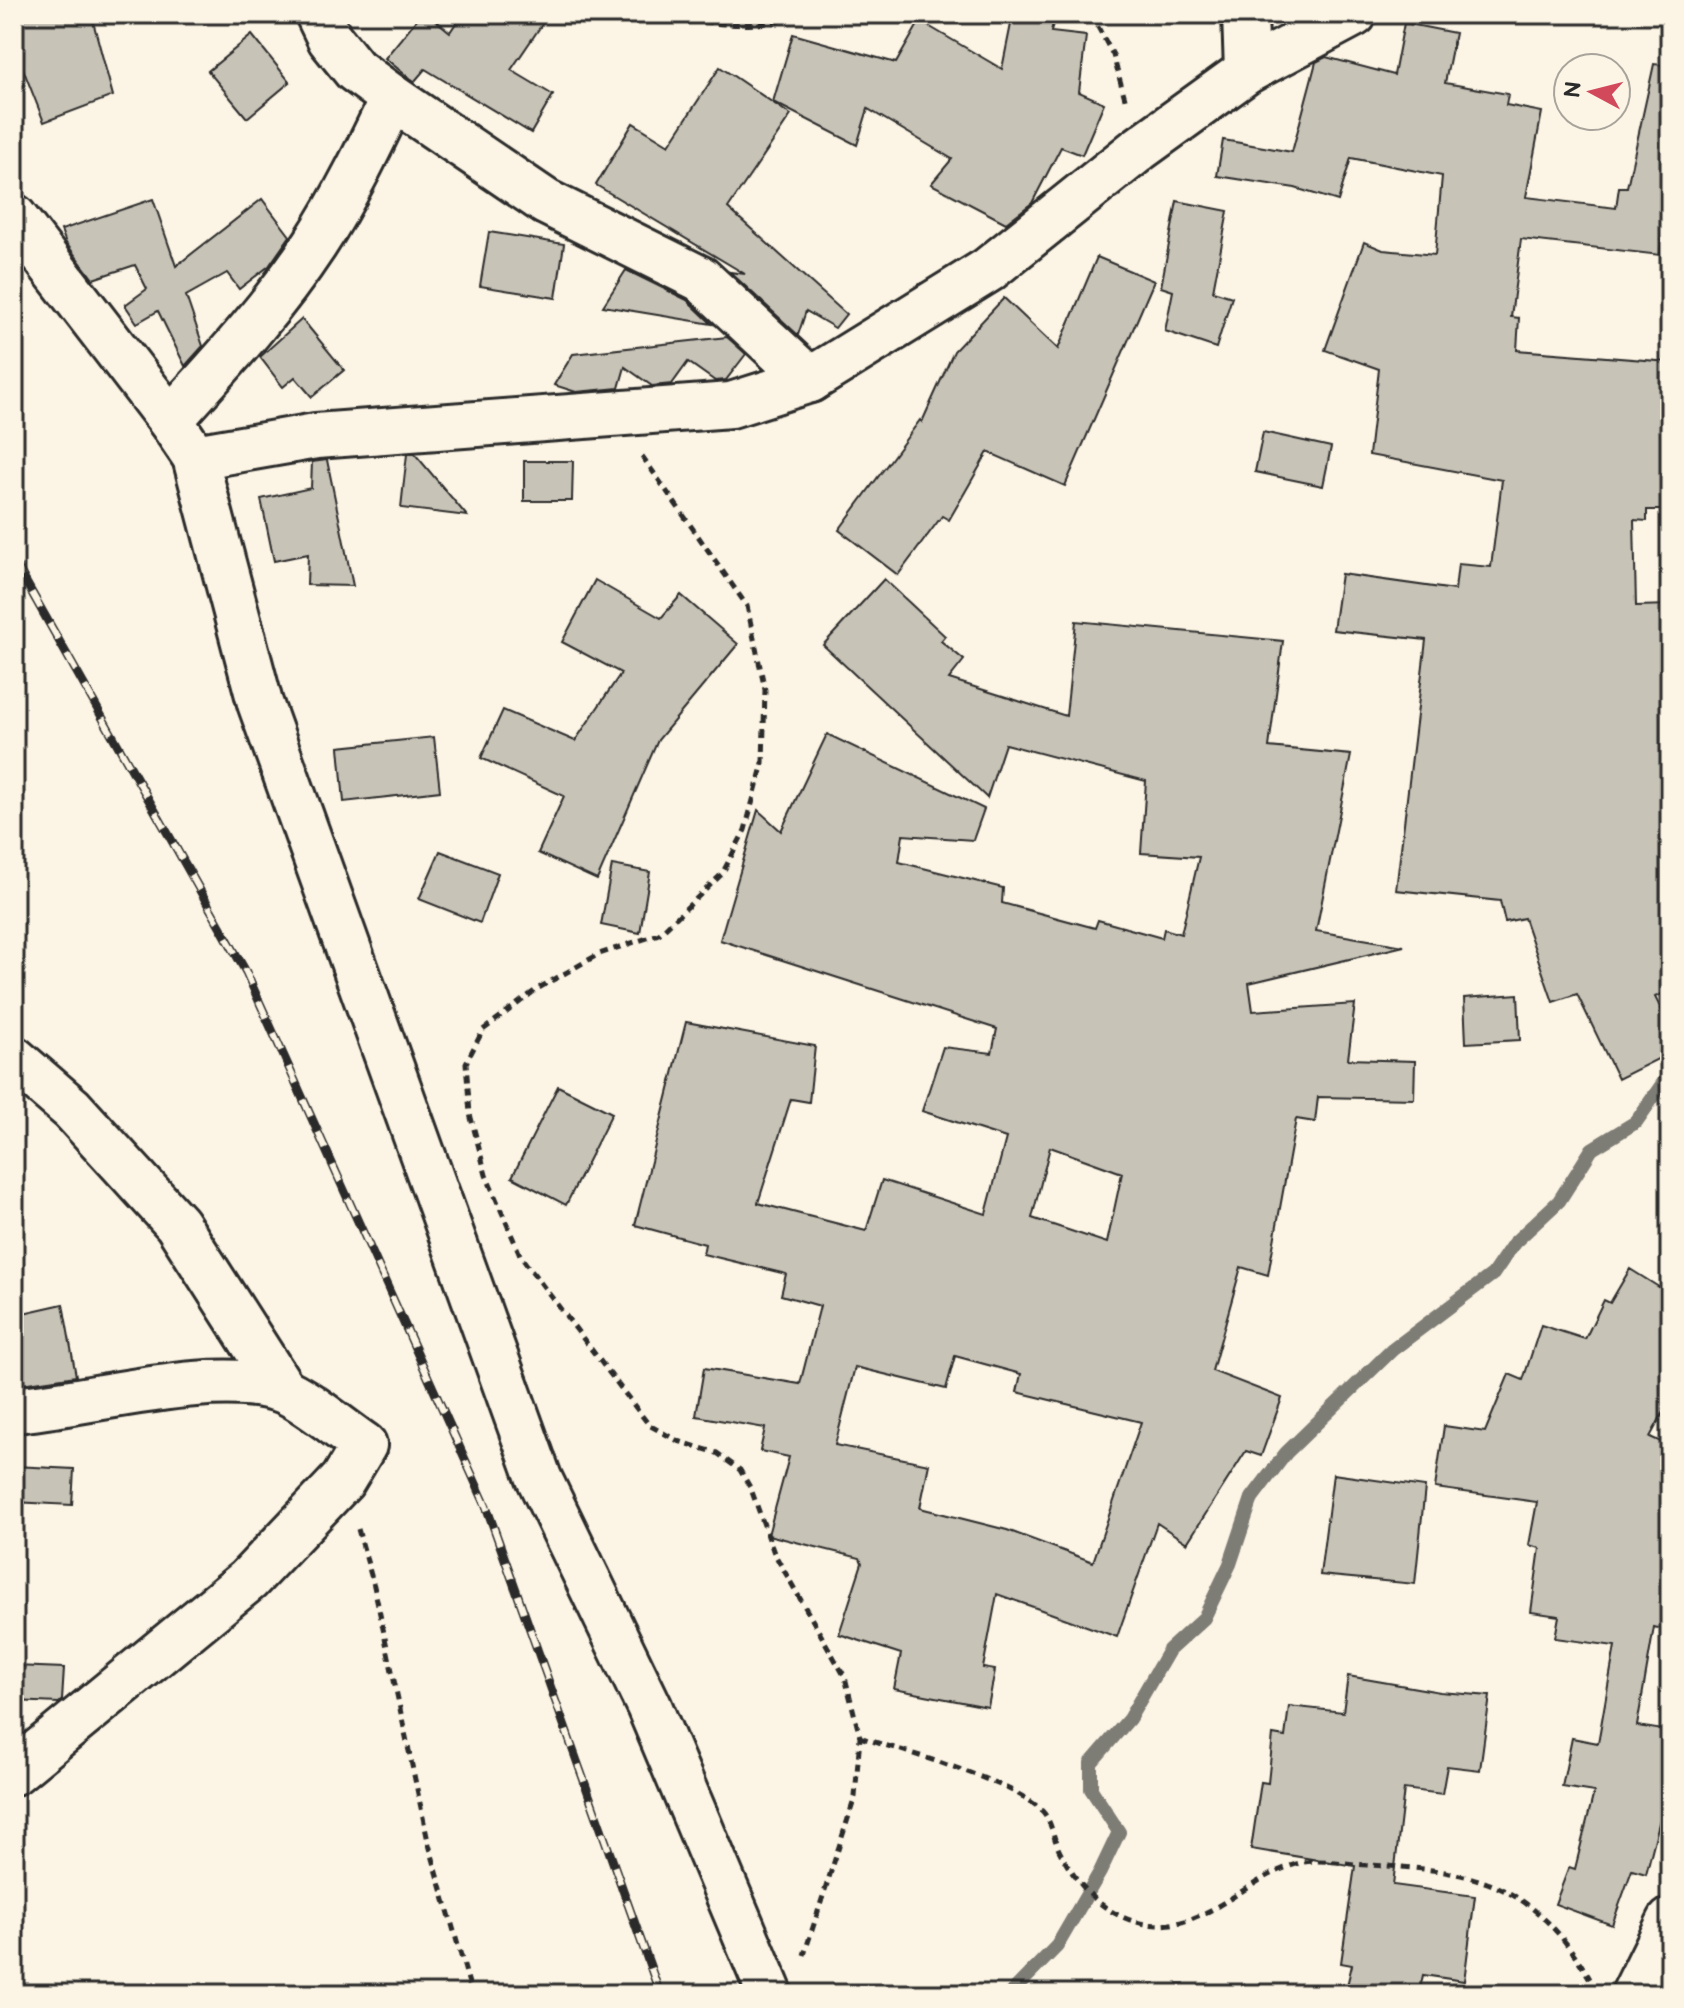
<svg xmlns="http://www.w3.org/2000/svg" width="1684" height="2008" viewBox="0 0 1684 2008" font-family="'Balsamiq Sans',sans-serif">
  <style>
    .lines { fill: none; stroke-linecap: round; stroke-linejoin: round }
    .stream { stroke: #7d7b74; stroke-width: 14 }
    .building { fill: #c8c3b7; stroke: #2b2b2b; stroke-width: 2; fill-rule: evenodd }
    .minor-casing { stroke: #2b2b2b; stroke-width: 50 }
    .path { stroke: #2b2b2b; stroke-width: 5; stroke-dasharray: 8 6; stroke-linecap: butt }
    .minor { stroke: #fcf5e5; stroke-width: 44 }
    .rail-casing { stroke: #2b2b2b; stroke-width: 9 }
    .rail { stroke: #fcf5e5; stroke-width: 6; stroke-dasharray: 18; stroke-linecap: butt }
  </style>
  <rect width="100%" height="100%" fill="#fcf5e5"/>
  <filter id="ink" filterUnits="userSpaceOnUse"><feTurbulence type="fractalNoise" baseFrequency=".0125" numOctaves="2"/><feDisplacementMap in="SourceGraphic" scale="16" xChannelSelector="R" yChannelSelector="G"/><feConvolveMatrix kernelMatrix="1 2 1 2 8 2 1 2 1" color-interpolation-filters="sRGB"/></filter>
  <g filter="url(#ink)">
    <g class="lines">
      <polyline class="stream" points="1010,1994 1057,1946 1100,1872 1119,1832 1091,1789 1091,1763 1129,1719 1169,1650 1204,1618 1230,1564 1252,1498 1286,1453 1392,1350 1493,1274 1514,1243 1559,1201 1592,1149 1636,1122 1670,1073"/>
    </g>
    <g class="building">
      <polygon points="14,14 91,14 113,96 44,122 14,46"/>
      <polygon points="421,14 428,14 450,32 462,14 549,14 511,70 553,95 531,133 425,69 414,82 385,58"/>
      <polygon points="1013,14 1055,14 1051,32 1086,36 1079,92 1104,103 1082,155 1061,147 1032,203 1006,223 931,184 952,159 868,109 857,145 773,102 793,34 896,63 920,21 1002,69"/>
      <polygon points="1404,23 1455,33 1445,83 1508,94 1506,105 1542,112 1526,197 1616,208 1619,187 1627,187 1654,64 1670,66 1670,154 1660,255 1521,239 1511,317 1519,318 1517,350 1670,362 1670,510 1647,510 1647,521 1634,520 1636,606 1670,605 1670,990 1655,997 1670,1027 1670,1053 1618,1079 1577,994 1553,1002 1524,918 1505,922 1500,901 1396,890 1426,640 1333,630 1341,574 1455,590 1458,564 1491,567 1502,480 1369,455 1379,369 1325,350 1364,242 1383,250 1435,255 1442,176 1351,158 1338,201 1295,188 1217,176 1223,140 1292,152 1316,62 1326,57 1394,75"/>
      <polygon points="252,35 290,82 247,118 208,71"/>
      <polygon points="720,67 791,115 728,208 846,314 835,328 806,311 798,335 730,272 745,274 596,185 633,123 669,145"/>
      <polygon points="153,199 176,266 262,199 290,236 269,266 239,289 227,273 186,296 203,346 185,366 158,311 137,323 125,305 147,289 135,265 93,279 66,243 61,230"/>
      <polygon points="1177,201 1228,211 1213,291 1232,297 1216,348 1165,331 1173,291 1161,287"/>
      <polygon points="489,232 564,244 556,298 480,286"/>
      <polygon points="1097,257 1154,281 1065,486 988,452 949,520 942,516 898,575 839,530 920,420 922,422 954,351 1004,298 1058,349"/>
      <polygon points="626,270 687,300 712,324 603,306"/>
      <polygon points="302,319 344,370 312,397 295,377 283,387 260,357"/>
      <polygon points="727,337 746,354 726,380 715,381 688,362 672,384 652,386 625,367 619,388 576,392 554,385 573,354"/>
      <polygon points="1263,432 1331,447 1323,486 1255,472"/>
      <polygon points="407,454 415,454 467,516 401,508"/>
      <polygon points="327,460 353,586 307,585 308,554 274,561 261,499 311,488 312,462"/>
      <polygon points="524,461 573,461 572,501 524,501"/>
      <path d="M884 579 945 636 941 641 964 660 949 679 1066 716 1076 621 1283 641 1269 747 1351 755 1316 931 1404 946 1249 983 1253 1011 1355 1004 1348 1059 1415 1061 1414 1099 1318 1097 1315 1122 1296 1119 1268 1275 1241 1267 1212 1371 1282 1398 1261 1456 1246 1451 1187 1543 1157 1523 1117 1637 997 1594 983 1668 995 1670 988 1707 894 1689 901 1654 839 1634 862 1563 860 1558 768 1535 789 1457 760 1451 765 1428 696 1416 704 1368 800 1384 820 1306 781 1295 786 1274 703 1254 705 1244 635 1225 686 1022 815 1046 809 1102 791 1099 758 1203 866 1231 882 1180 986 1214 1006 1138 922 1111 943 1047 992 1053 997 1029 720 940 758 810 781 831 827 734 984 809 973 840 903 835 899 862 1003 888 1002 903 1095 928 1098 920 1162 938 1164 929 1181 934 1199 857 1141 853 1146 781 1005 744 987 798 823 645ZM1050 1147 1122 1173 1107 1243 1032 1218ZM955 1356 1021 1374 1017 1392 1141 1422 1093 1562 1007 1530 920 1508 929 1464 835 1445 855 1367 946 1389Z"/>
      <polygon points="595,580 661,618 681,595 738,644 658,740 597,880 538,853 564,796 481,758 503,710 575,741 621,673 562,642"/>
      <polygon points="434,737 440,791 344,802 339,747"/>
      <polygon points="440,851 498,873 480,923 419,899"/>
      <polygon points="612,865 650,872 640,933 601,925"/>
      <polygon points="1518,994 1520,1040 1466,1043 1464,998"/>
      <polygon points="558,1086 612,1113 566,1205 512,1177"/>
      <polygon points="1630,1269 1670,1294 1670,1400 1650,1437 1670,1446 1670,1631 1654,1627 1637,1726 1670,1731 1670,1780 1646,1874 1632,1870 1612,1925 1555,1904 1569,1867 1575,1869 1594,1792 1562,1787 1572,1738 1598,1743 1615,1646 1555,1638 1559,1616 1531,1612 1540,1548 1529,1545 1537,1502 1435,1488 1444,1426 1485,1432 1509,1374 1523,1380 1541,1325 1585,1339 1604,1300 1610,1303"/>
      <polygon points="63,1304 76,1376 14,1385 14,1315"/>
      <polygon points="14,1466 74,1469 72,1505 14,1502"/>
      <polygon points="1333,1474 1425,1487 1415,1584 1320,1575"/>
      <polygon points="14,1666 64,1668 62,1700 59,1703 14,1701"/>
      <polygon points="1348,1676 1440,1692 1490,1696 1480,1770 1447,1766 1442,1794 1404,1789 1393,1885 1475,1896 1464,1981 1423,1975 1419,1994 1345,1994 1352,1965 1341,1963 1355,1866 1251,1849 1261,1782 1268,1783 1273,1735 1285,1737 1289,1706 1343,1712"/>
    </g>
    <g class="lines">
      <defs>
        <g id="minor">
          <polyline points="318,14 330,39 355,70 393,98 546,202 701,279 810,380"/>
          <polyline points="1245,14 1247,71"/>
          <polyline points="14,217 170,420 195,457 260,703 539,1478 649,1706 770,1994"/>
          <path d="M170 420C221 364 273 308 315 244 345 198 369 148 393 98"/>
          <polyline points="195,457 316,436 731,405 810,380 988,270 1139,149 1247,71 1354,14"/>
          <polyline points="14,1059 72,1109 177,1224 283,1390"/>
          <path d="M14 1410C87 1404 216 1367 282 1390 304 1398 343 1431 364 1445L343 1480 248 1580 14 1772"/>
          <polyline points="1634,1994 1670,1921"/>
        </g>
      </defs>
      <use href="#minor" class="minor-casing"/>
      <g class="path">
        <path d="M676 14C711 28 769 28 804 14"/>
        <polyline points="1091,14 1113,55 1126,102"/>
        <polyline points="642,456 747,606 765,690 763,763 745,830 722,874 659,934 599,954 537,989 483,1030 466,1063 470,1114 486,1175 521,1257 649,1425 678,1441 717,1453 740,1470 751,1489 774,1553 845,1677 860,1737 855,1797 804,1955"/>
        <polyline points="358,1529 374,1586 428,1841 472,1994"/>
        <path d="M860 1737C903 1752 1017 1781 1044 1813 1052 1823 1054 1841 1060 1852 1075 1882 1100 1911 1133 1921 1200 1941 1241 1878 1300 1863 1319 1858 1347 1864 1367 1865 1473 1870 1532 1880 1590 1979"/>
      </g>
      <use href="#minor" class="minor"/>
      <defs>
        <polyline id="rail" points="14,561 246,972 486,1506 660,1994"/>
      </defs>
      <use href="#rail" class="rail-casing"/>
      <use href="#rail" class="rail"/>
    </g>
  </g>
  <rect width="1684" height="2008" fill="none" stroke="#fcf5e5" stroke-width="48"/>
  <rect x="24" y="24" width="1636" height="1960" fill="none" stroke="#2b2b2b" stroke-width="3" filter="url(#ink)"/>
  <g transform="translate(1592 92) rotate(277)"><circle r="38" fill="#fcf5e5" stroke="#a8a49b" stroke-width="2"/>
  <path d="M0-6L14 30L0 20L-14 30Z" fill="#d1495b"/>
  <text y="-12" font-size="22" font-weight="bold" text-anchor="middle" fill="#2b2b2b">N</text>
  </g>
</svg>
